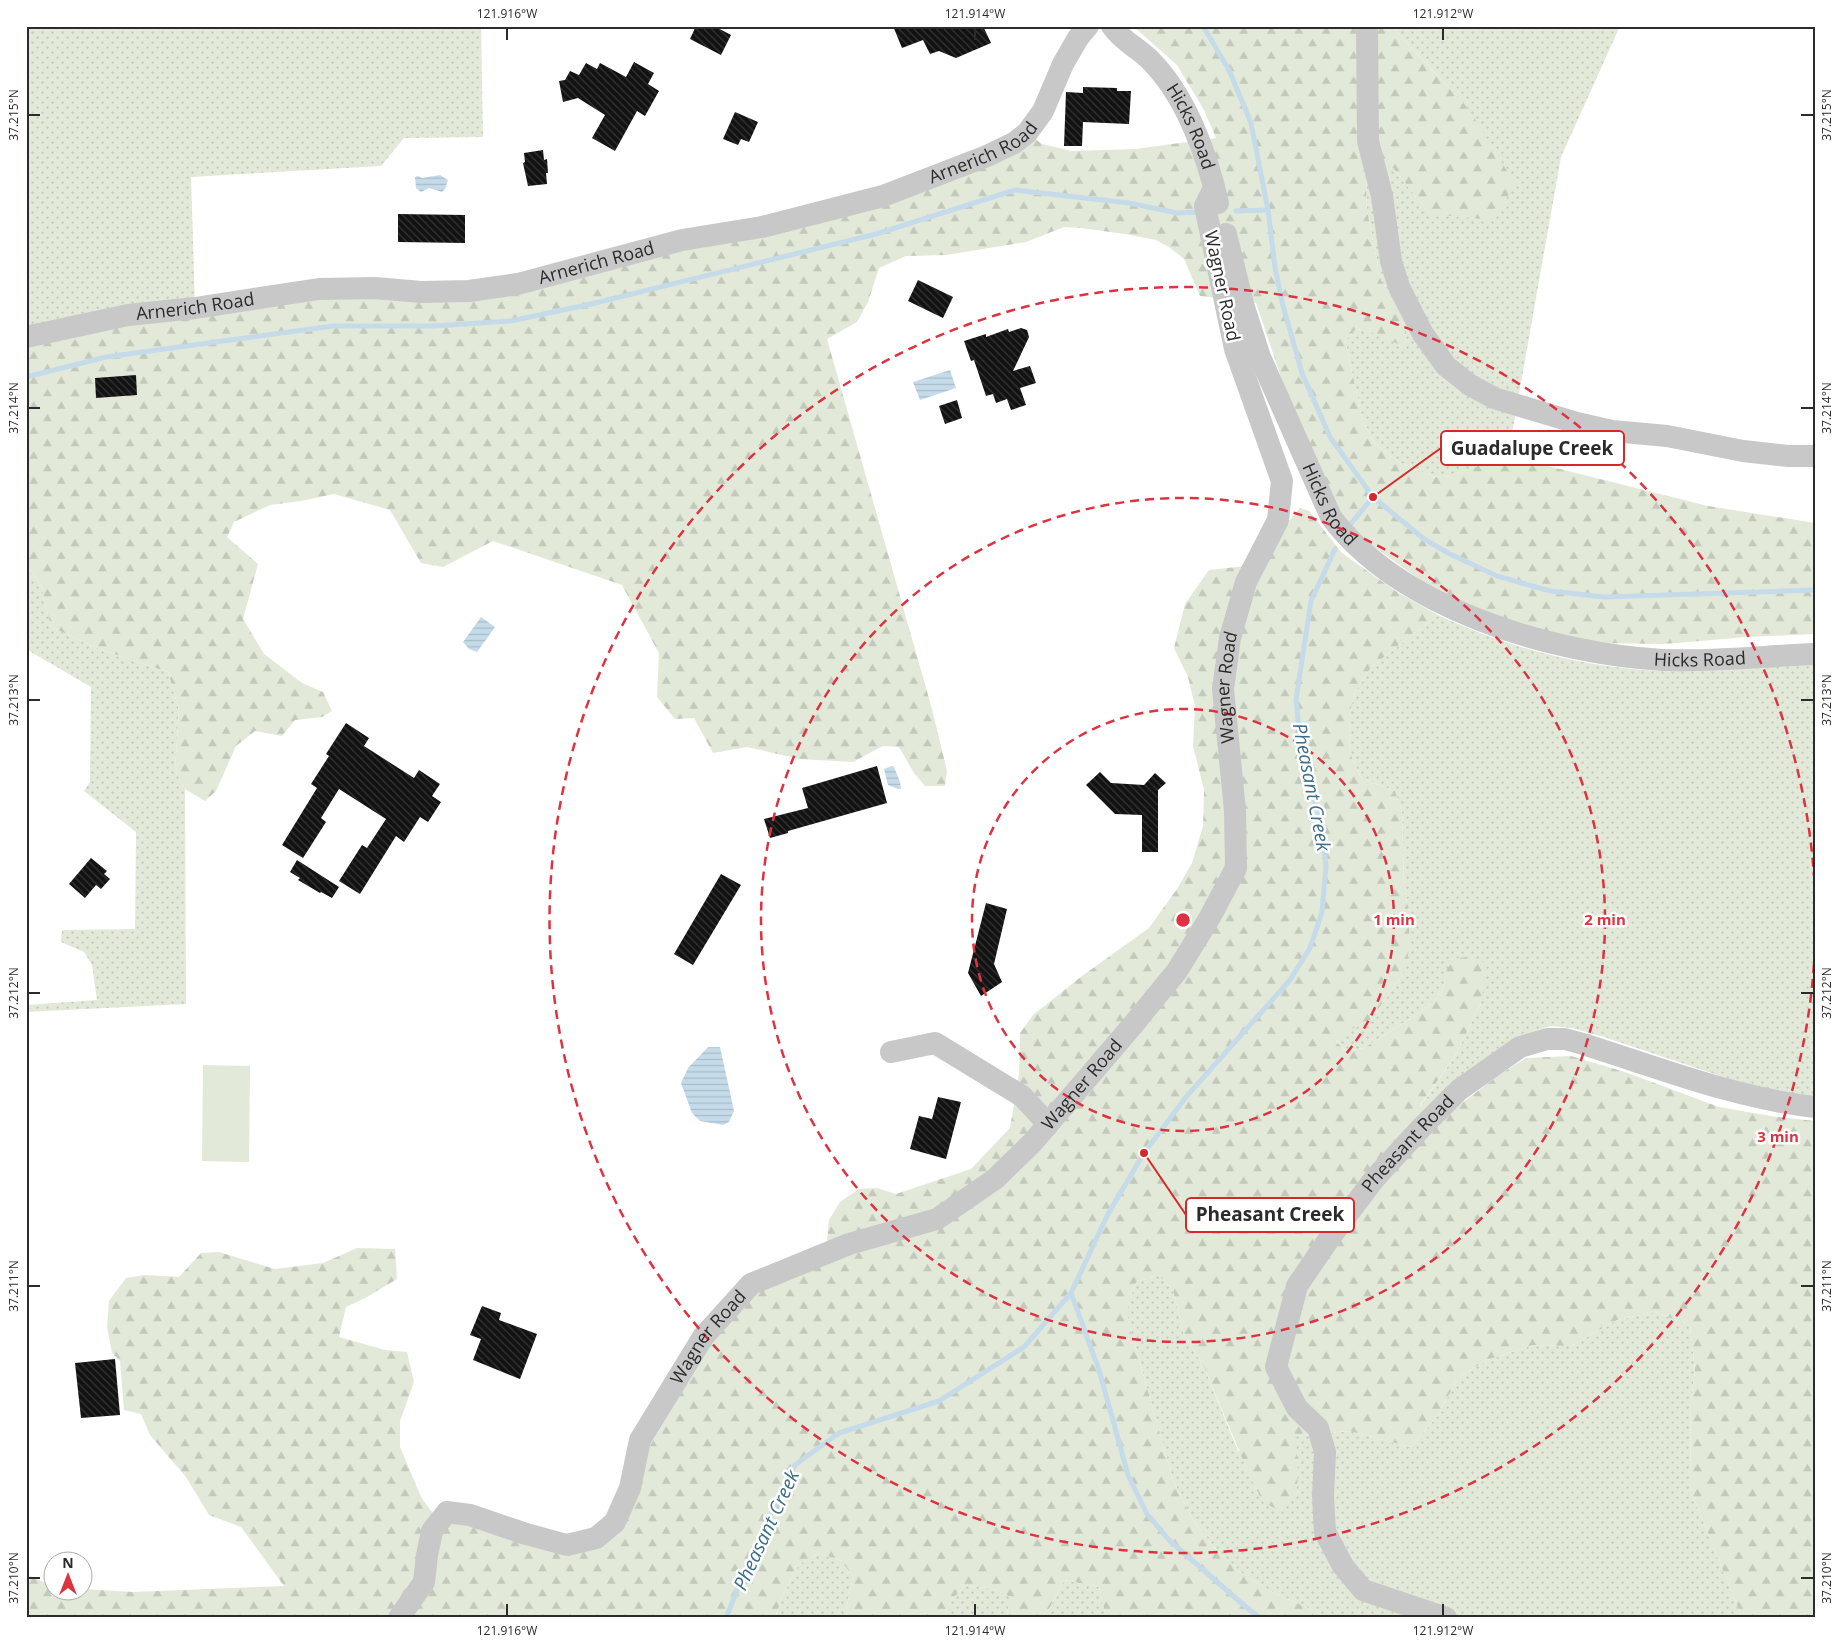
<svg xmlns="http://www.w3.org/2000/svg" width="1841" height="1644" viewBox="0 0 1841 1644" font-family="'Open Sans',sans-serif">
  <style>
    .grass { fill: url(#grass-dots) }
    .forest { fill: url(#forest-firs) }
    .garden { fill: #e2e9d9 }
    .water { fill: url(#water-rules) }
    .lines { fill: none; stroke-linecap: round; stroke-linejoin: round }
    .stream { stroke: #c5dbe9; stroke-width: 5 }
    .building { fill: url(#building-back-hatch) }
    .minor { stroke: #c8c8c8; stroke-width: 22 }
    .ticks { fill: none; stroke: #2b2b2b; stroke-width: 2 }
    .ring { fill: none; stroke: #de3240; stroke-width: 2.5; stroke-dasharray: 9 6 }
    .labels { text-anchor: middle; stroke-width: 5; stroke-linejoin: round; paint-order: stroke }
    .street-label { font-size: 18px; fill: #2b2b2b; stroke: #fff }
    .water-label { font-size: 19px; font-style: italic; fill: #3d6d8a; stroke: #fff }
    .centre { fill: #de3240; stroke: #fff; stroke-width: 2.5 }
    .ring-label { font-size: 15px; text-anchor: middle; font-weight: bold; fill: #de3240; stroke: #fff; stroke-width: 5; stroke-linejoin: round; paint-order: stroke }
    .leader { fill: none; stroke: #d62828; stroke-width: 2 }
    .callout-dot { fill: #d62828; stroke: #fff; stroke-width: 2 }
    .callout { fill: #fff; stroke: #d62828; stroke-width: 2 }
    .callout-label { font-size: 19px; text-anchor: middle; font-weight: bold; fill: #2b2b2b }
    .neatline { fill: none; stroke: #2b2b2b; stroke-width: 2 }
    .ticks-label { font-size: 12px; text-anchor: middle; fill: #2b2b2b }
  </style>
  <defs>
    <pattern id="grass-dots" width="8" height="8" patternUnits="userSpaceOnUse" patternTransform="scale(1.25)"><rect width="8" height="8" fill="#e2e9d9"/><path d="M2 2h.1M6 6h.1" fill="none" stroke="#c2c8ba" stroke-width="1.8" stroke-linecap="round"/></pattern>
    <pattern id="forest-firs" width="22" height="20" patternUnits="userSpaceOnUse" patternTransform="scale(1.25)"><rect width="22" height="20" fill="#e2e9d9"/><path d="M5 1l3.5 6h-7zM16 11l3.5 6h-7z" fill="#c2c8ba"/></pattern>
    <pattern id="water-rules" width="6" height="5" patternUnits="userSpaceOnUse" patternTransform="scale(1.25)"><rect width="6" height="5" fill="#c5dbe9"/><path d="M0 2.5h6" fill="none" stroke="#a9bcc8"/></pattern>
    <pattern id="building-back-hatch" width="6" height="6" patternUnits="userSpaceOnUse" patternTransform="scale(1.25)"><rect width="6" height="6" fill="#121212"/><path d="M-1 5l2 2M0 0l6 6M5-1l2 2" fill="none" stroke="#353535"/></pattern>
  </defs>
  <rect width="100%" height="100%" fill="#fff"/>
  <g class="grass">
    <polygon points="26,26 481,26 483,137 404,138 381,166 191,177 195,308 26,337"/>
    <polygon points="1391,26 1620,26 1561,157 1508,456 1451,475 1434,477 1399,462 1374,443 1362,417 1345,340 1356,329 1369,331 1405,346 1407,319 1381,280 1367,211 1366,173 1393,168 1430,214 1468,108"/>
    <polygon points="26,565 41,585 51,627 102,650 168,672 179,710 175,770 185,789 186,1004 26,1012 26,1005 97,1000 92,965 84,952 61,942 62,930 135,929 136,832 84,791 90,782 91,687 26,649"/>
    <path d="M1438 615C1508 648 1585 668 1662 671 1679 672 1696 670 1712 669 1746 667 1780 666 1815 664V1097L1753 1087 1604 1037 1572 1028 1550 1026 1518 1036 1423 1112 1420 1107 1455 1056 1481 1003 1446 971 1443 989 1435 1000 1419 1013 1364 1048 1346 1051 1336 1040 1352 1029 1371 1019 1402 976 1409 912 1404 885 1402 812 1395 791 1361 778 1350 753 1349 716 1355 692 1371 667Z"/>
    <polygon points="1159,1275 1173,1291 1184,1334 1204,1367 1238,1451 1296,1457 1296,1436 1349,1431 1411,1447 1438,1415 1458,1378 1487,1360 1533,1345 1571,1346 1617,1320 1655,1312 1690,1326 1695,1371 1691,1399 1690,1488 1742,1618 1330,1618 1268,1590 1239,1571 1213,1546 1191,1517 1173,1480 1128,1320 1128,1305 1136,1282"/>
    <polygon points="818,1554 839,1559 853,1576 846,1610 847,1618 775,1618 782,1597 799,1564"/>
    <polygon points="1064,1580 1099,1587 1106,1618 1040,1618 1049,1609"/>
    <polygon points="965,1586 991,1588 1011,1597 1006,1618 944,1618 951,1600"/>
  </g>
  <g class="forest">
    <polygon points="1133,26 1391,26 1468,108 1515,184 1494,220 1430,214 1393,168 1366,174 1367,211 1381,280 1407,319 1405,347 1369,331 1356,329 1345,340 1362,417 1374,443 1399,462 1434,477 1451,475 1508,456 1708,506 1815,523 1815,634 1747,637 1664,644 1594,643 1517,629 1426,584 1352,531 1332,501 1291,407 1256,303 1200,296 1184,259 1169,247 1156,240 1125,234 1081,228 1064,227 1026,242 983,249 946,255 906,256 879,268 868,302 857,322 827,339 932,709 947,771 945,786 925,786 914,773 899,747 883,746 853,762 800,759 747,747 713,753 694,718 675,719 657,697 659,653 622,585 493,541 443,567 421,563 390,510 334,494 301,501 270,505 234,522 227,537 258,564 243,619 264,654 302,683 323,692 332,711 322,717 295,720 282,736 255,731 236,746 216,791 205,801 185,789 175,770 179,710 168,672 102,650 51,627 41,585 26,565 26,337 195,308 421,292 801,217 1027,133 1042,144 1072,151 1136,149 1216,138 1204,110 1177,65"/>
    <path d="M1300 508 1309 511 1342 553 1397 592 1438 615 1371 667 1355 692 1349 716 1350 753 1361 778 1395 791 1402 812 1404 885 1409 912V951L1402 976 1371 1019 1352 1029 1336 1041 1346 1051 1364 1048 1419 1013 1435 1000 1443 989 1446 971 1454 959 1473 956 1484 963 1485 978 1481 1003 1455 1056 1420 1106 1433 1125 1499 1075 1526 1058 1571 1056 1625 1072 1719 1107 1777 1117 1815 1121V1618H1742L1690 1488 1691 1399 1695 1371 1690 1326 1655 1312 1617 1320 1571 1346 1533 1345 1487 1360 1458 1378 1438 1415 1411 1447 1349 1431 1296 1436C1296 1454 1302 1484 1292 1500 1290 1504 1285 1508 1282 1512L1263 1502 1250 1477 1204 1367 1184 1334 1173 1291 1159 1275 1136 1282 1128 1305V1320L1173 1480 1191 1517 1213 1546 1239 1571 1268 1590 1330 1618H1106L1099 1587 1064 1580 1049 1609 1040 1618H1006L1011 1597 991 1588 965 1586 951 1600 944 1618H847L846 1610 853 1576 839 1559 818 1554 799 1564 782 1597 775 1618H26V1574L52 1586V1592H82L83 1589 133 1592 284 1586 241 1527 209 1515 186 1477 150 1435 141 1414 124 1410 120 1361 112 1353 107 1327 109 1301 126 1278 145 1275 179 1277 201 1253 219 1252 275 1269 323 1263 357 1248 395 1249 397 1279 367 1297 346 1307 339 1337 385 1350 407 1352 414 1382 400 1421V1447L421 1497 431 1511 448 1520 588 1551 711 1342 754 1290 825 1262 829 1220 840 1202 859 1189 877 1188 896 1194 971 1169 1010 1128 1019 1075 1020 1033 1033 1015 1082 976 1149 928 1177 889 1192 863 1203 826 1204 790 1193 746 1195 706 1188 677 1174 648 1185 604 1209 570 1264 564 1289 521Z"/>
  </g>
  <polygon class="garden" points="203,1065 250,1066 249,1162 202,1161"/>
  <g class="water">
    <polygon points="440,175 448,180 445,189 442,192 429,188 421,192 416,188 415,177 418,176 422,178"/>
    <polygon points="950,370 956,388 920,400 913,382"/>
    <polygon points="481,617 495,627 477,652 469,649 463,642"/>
    <polygon points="892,766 894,767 900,782 901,789 898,789 888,785 884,769"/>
    <polygon points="708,1047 720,1047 734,1111 729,1122 723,1125 700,1121 692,1113 681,1083 688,1068"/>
  </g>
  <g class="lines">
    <g class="stream">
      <polyline points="1203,26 1229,70 1251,123 1268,210 1275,267 1282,302 1302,373 1330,437 1373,497 1424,539 1448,553 1497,576 1550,591 1604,597 1815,590"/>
      <polyline points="1236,211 1268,210"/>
      <polyline points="26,377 106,357 333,326 434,326 511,321 591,304 876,234 1015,190 1129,203 1177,213 1200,212"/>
      <polyline points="1349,526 1373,497"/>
      <polyline points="1071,1293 1099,1370 1128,1475 1147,1514 1169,1540 1240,1602 1260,1618"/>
      <polyline points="726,1618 752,1553 795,1465 839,1433 939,1401 1024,1347 1071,1293 1108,1214 1144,1153 1186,1097 1290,980 1310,948 1322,912 1326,867 1322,825 1302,758 1296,700 1311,601 1335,549"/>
    </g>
  </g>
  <g class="building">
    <polygon points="696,26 714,26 731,35 721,55 690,39"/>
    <polygon points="893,26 983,26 991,43 956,58 939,51 930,54 923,40 902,48"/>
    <polygon points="634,62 654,73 648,84 659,91 645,116 637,111 615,151 592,138 605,115 578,98 563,102 559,81 565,80 570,71 579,75 586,63 597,69 600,63 626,77"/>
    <polygon points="1083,87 1117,88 1117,91 1131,91 1129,124 1083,122 1082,146 1064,146 1066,92 1083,93"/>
    <polygon points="735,112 758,122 749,142 741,139 738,145 723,139"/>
    <polygon points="543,150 544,160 547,159 548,173 546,173 547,184 528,186 523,163 525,162 524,153"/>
    <polygon points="398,214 465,215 465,243 398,242"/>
    <polygon points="918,280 953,297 943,318 908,301"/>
    <polygon points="1021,328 1027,330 1029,337 1013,371 1030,366 1036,383 1020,388 1026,405 1011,410 1007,399 996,403 993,394 986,396 974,360 971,361 964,341 986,334 986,337 1008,329 1009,332"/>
    <polygon points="136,375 137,395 96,398 95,378"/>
    <polygon points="957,400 962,418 945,424 939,406"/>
    <polygon points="346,723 369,738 364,746 414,778 419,770 440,784 432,796 441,802 428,822 420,817 404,842 396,836 360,894 339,881 362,845 367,848 386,819 339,789 321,818 326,822 303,858 282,845 317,788 311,784 329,756 326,754"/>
    <polygon points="877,766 887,803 788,831 788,833 770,838 764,819 808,808 802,788"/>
    <polygon points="1100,772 1111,783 1144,785 1155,773 1166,783 1158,790 1158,852 1142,852 1142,815 1115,814 1086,785"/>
    <polygon points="91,858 107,871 104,874 110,879 101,889 96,885 85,898 69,884"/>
    <polygon points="297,860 339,887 332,898 321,892 320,893 298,880 300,878 290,872"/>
    <polygon points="721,874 741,885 693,965 674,954"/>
    <polygon points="986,903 1007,909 994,964 1002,982 981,996 968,973"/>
    <polygon points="938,1097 961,1102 946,1159 910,1149 919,1116 932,1119"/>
    <polygon points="482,1306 501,1313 499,1320 537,1334 520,1379 473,1360 481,1339 470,1335"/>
    <polygon points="115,1359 120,1415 81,1418 75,1363"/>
  </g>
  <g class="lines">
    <g class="minor">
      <path id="s1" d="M1112 26C1124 43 1136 46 1149 59 1186 95 1207 155 1218 203"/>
      <polyline points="1367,26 1368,141 1382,196 1391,261 1399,287 1423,334 1446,366 1470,385 1494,398 1577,423 1612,431 1667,436 1743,451 1788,456 1815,456"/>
      <path id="s2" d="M1226 234 1243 304 1260 357 1331 517C1400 609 1553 654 1663 660 1713 662 1765 656 1815 654"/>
      <path id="s3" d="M26 337 128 315 195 308 319 289 375 288 421 292 469 291 518 284 682 240 762 227 883 196 987 156 1014 143 1027 133 1043 111 1063 64 1078 38 1088 26"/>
      <polyline points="891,1052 935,1043 1022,1096 1047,1123"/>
      <path id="s4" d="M399 1618 424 1582 427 1555 432 1531 447 1512 470 1515 526 1534 567 1545 596 1538 615 1522 630 1488 640 1440 703 1337 751 1284 849 1244 937 1219 995 1179 1032 1143 1132 1026 1177 971 1210 917 1236 868 1235 811 1223 689 1230 638 1246 582 1278 520 1282 481 1235 349 1205 206 1214 188"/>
      <path id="s5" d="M1446 1618 1363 1590 1343 1566 1325 1532 1323 1496 1325 1452 1318 1428 1297 1408 1276 1367 1297 1286 1331 1236 1375 1178 1423 1126 1459 1090 1520 1047 1547 1039H1565L1583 1044C1659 1068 1735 1098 1815 1107"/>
    </g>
  </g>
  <path class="ticks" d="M507 28V40M975 28V40M1443 28V40M28 115H40M1801 115H1814M28 408H40M1801 408H1814M28 700H40M1801 700H1814M28 993H40M1801 993H1814M28 1286H40M1801 1286H1814M28 1578H40M1801 1578H1814M507 1604V1616M975 1604V1616M1443 1604V1616"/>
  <g class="ring">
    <circle cx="1183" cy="920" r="211"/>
    <circle cx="1183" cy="920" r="422"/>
    <path d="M1814 964A633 633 0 1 1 1814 876"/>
  </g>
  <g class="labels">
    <g class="street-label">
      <text dy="6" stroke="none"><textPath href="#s1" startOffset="130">Hicks Road</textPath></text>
      <text dy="6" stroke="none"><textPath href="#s3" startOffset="982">Arnerich Road</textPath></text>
      <text dy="6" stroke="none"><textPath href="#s3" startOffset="578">Arnerich Road</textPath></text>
      <text transform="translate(1222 286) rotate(78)" y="6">Wagner Road</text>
      <text dy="6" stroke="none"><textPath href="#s3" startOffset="172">Arnerich Road</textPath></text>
      <text dy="6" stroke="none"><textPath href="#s2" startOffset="291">Hicks Road</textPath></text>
      <text dy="6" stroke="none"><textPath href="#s2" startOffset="711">Hicks Road</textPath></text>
      <text dy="6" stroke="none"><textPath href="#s4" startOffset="1422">Wagner Road</textPath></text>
      <text dy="6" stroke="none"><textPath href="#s4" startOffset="974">Wagner Road</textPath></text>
      <text dy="6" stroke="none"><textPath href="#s5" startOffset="602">Pheasant Road</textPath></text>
      <text dy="6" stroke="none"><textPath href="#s4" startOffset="509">Wagner Road</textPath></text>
    </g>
    <g class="water-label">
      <text transform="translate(1312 787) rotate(79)" y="7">Pheasant Creek</text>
      <text transform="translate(766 1530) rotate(-65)" y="7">Pheasant Creek</text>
    </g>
  </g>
  <circle cx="1183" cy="920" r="8" class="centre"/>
  <g class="ring-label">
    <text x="1394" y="925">1 min</text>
    <text x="1605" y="925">2 min</text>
    <text x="1778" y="1142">3 min</text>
  </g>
  <path class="leader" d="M1373 497L1441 448M1144 1153L1186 1215"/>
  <g class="callout-dot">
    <circle cx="1373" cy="497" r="5"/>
    <circle cx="1144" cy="1153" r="5"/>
  </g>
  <g class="callout">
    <rect x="1441" y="431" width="183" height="34" rx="5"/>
    <rect x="1186" y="1198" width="168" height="34" rx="5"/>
  </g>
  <g class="callout-label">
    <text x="1532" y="455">Guadalupe Creek</text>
    <text x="1270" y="1221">Pheasant Creek</text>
  </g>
  <rect width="1841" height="1644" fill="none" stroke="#ffffff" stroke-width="55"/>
  <g transform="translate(68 1576)"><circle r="24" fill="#ffffff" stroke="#aaaaaa"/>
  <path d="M0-4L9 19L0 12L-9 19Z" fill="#de3240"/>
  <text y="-8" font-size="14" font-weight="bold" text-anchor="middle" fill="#2b2b2b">N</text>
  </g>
  <rect x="28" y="28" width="1786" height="1588" class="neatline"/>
  <g class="ticks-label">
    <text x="507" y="18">121.916°W</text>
    <text x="975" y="18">121.914°W</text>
    <text x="1443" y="18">121.912°W</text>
    <text transform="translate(14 115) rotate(-90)" y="4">37.215°N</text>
    <text transform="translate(1827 115) rotate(-90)" y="4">37.215°N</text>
    <text transform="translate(14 408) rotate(-90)" y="4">37.214°N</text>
    <text transform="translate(1827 408) rotate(-90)" y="4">37.214°N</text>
    <text transform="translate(14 700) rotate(-90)" y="4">37.213°N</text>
    <text transform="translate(1827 700) rotate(-90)" y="4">37.213°N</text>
    <text transform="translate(14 993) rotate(-90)" y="4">37.212°N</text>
    <text transform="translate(1827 993) rotate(-90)" y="4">37.212°N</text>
    <text transform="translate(14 1286) rotate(-90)" y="4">37.211°N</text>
    <text transform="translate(1827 1286) rotate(-90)" y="4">37.211°N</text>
    <text transform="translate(14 1578) rotate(-90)" y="4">37.210°N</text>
    <text transform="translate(1827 1578) rotate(-90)" y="4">37.210°N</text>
    <text x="507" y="1635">121.916°W</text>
    <text x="975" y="1635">121.914°W</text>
    <text x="1443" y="1635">121.912°W</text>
  </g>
</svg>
